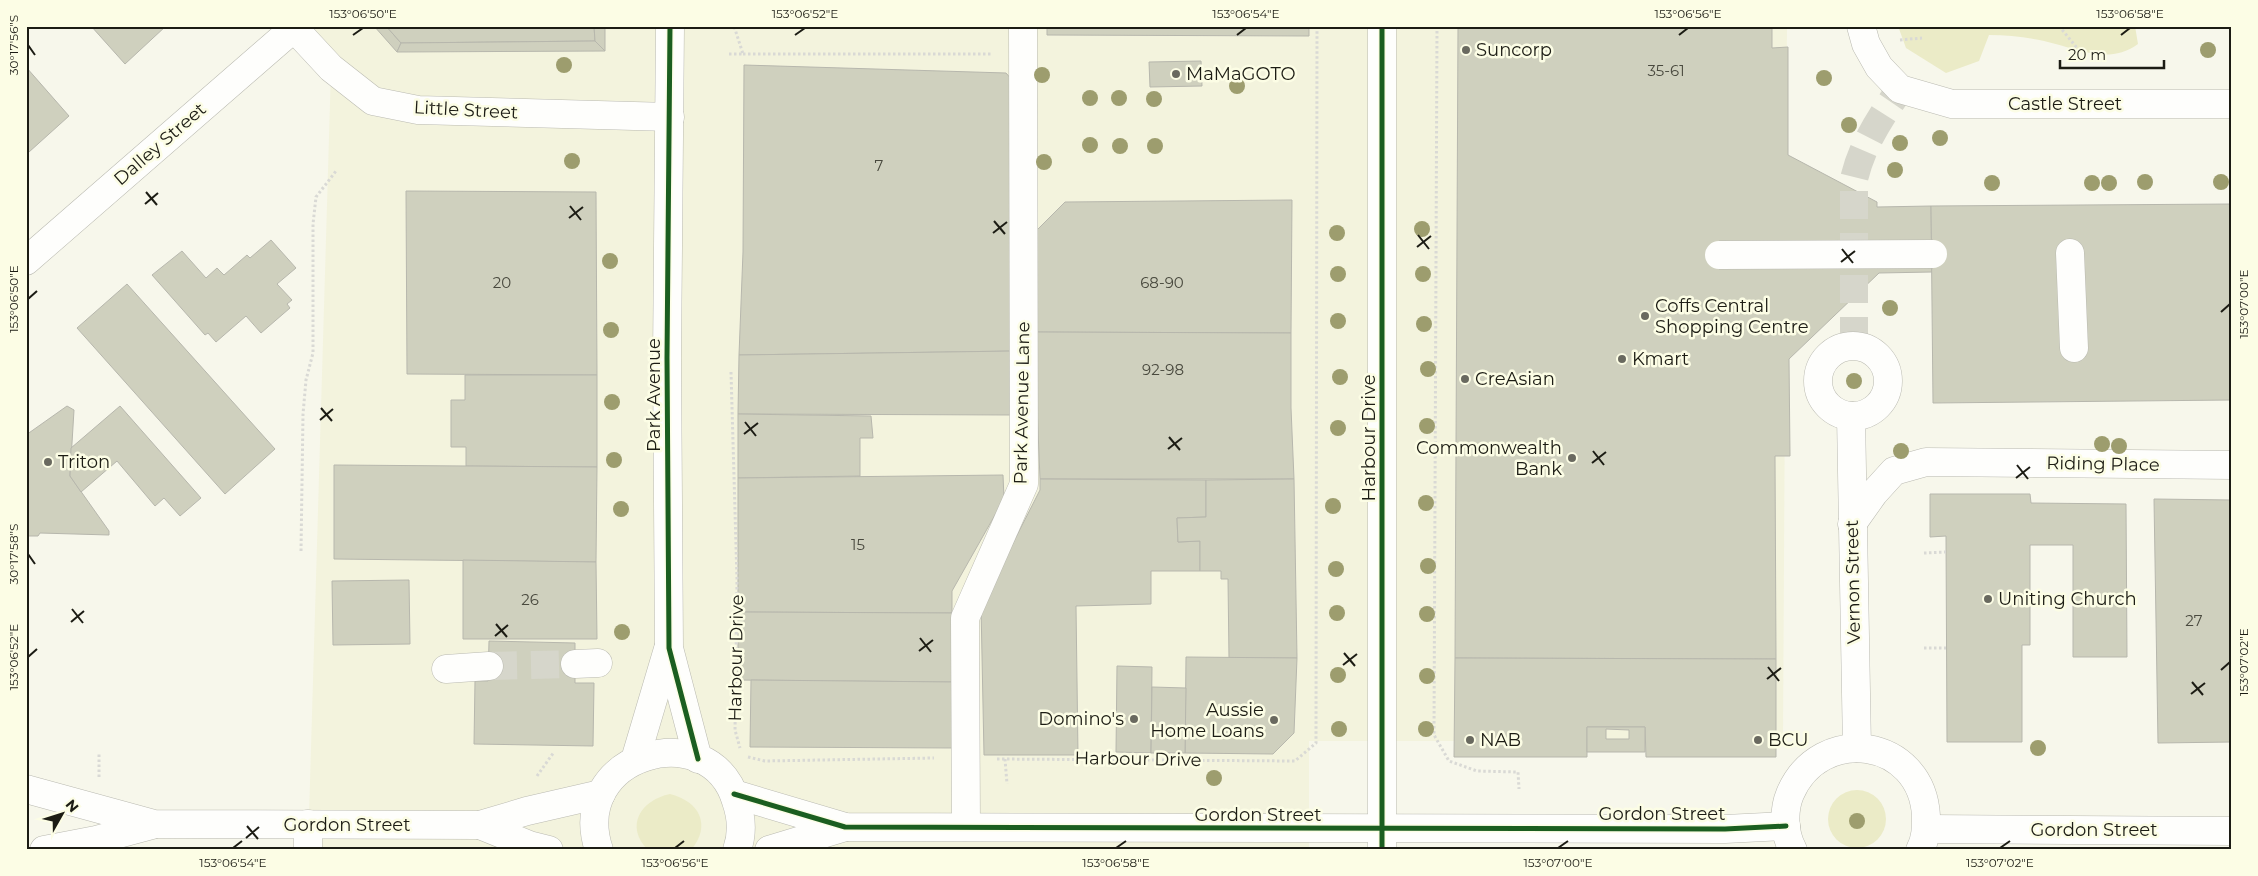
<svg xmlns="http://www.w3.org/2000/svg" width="2258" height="876" viewBox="0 0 2258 876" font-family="Montserrat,sans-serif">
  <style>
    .built { fill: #f3f3dd }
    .green { fill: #ebebc7 }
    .building { fill: #cfd0be; stroke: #b7b7ad; fill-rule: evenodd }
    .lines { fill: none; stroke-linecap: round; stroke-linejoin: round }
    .minor-tunnel { stroke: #d6d6cb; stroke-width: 28; stroke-dasharray: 28 14; stroke-linecap: butt }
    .minor-casing { stroke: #babab1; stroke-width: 29 }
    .path { stroke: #d9d9d5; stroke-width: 3; stroke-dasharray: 2.5 2.5; stroke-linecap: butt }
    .minor { stroke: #fefefc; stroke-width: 28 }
    .minor-bridge-casing { stroke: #babab1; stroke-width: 29; stroke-linecap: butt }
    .minor-bridge { stroke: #fefefc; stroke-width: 28 }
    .cycleway-casing { stroke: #fcfde5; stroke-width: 8 }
    .cycleway { stroke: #1b5e20; stroke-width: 5 }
    .tree { fill: #9d9d6e }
    .ticks { fill: none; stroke: #1c1c14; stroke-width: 2 }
    .poi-dot { fill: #69695f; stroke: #fcfde5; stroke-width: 2 }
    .labels { text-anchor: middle; stroke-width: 5; stroke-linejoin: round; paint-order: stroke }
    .number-label { font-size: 15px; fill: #49493e }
    .poi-label { font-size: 18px; fill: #1c1c14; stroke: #fcfde5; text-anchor: start }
    .street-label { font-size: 18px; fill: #1c1c14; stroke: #fcfde5 }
    .neatline { fill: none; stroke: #1c1c14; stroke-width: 2 }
    .ticks-label { font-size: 12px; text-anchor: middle; fill: #1c1c14 }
  </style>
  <rect width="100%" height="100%" fill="#f7f7eb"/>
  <polygon class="built" points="292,26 1787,26 1783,741 1309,741 1309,850 308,850 331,69"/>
  <g class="green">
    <path d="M1898 26H2135L2138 44C2108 66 2076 48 2044 41 2026 37 2008 35 1989 35L1979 61 1946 73 1906 48Z"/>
    <circle cx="1857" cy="819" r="29"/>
    <path d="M670 794C699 801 712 825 691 850H648C624 826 641 800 670 794Z"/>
  </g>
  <g class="building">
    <polygon points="91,26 166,26 125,64"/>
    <polygon points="374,26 386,26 401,43 397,52"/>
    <polygon points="386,26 594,26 595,41 401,43"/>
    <polygon points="594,26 605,26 605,51 595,41"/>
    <polygon points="1047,26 1309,26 1309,36 1047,35"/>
    <polygon points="1458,26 1772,26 1772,48 1788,47 1788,155 1877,202 1877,207 1931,206 1932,272 1879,273 1789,359 1790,456 1775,456 1776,659 1455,658"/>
    <polygon points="595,41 605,51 397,52 401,43"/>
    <polygon points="1201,61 1202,86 1150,87 1149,62"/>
    <polygon points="744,65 1006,73 1013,81 1014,351 739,355 743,252"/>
    <polygon points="26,67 69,116 29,152 26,148"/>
    <polygon points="406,191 596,192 597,375 407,374"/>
    <polygon points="1292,200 1291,333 1034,332 1032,235 1065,202"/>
    <polygon points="2232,204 2232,400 1933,403 1931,206"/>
    <polygon points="271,240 296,268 277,284 292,300 287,304 290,308 261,333 246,316 216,342 208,333 205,335 152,275 182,251 206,278 217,268 224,275 247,255 250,258"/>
    <polygon points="127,284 275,449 225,494 77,328"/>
    <polygon points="1034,332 1291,333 1291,408 1294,479 1040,479"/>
    <polygon points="1014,351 1013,415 738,414 739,355"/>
    <polygon points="465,375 597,375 597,467 466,466 466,447 451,447 451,400 465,400"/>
    <polygon points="67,406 74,410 70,476 109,531 109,535 40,533 38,536 26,536 26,435"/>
    <polygon points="120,406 201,498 180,516 164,498 155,506 117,461 81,492 70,476 71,448"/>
    <polygon points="738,414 871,416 873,438 860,438 860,476 738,478"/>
    <polygon points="334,465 597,467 596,562 334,559"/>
    <polygon points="1003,475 1004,499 952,591 952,613 738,612 738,478"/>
    <polygon points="1040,479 1206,480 1206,517 1177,518 1178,542 1200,541 1200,571 1151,571 1151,604 1076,606 1078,755 984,755 981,606 1040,490"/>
    <polygon points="1294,479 1297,658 1229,658 1228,579 1221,579 1221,571 1200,571 1200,541 1178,542 1177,518 1206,517 1206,480"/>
    <polygon points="1930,494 2030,494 2031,503 2126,504 2127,657 2073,657 2073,545 2030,545 2030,645 2022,645 2022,742 1947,742 1946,536 1930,537"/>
    <polygon points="2154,499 2232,500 2232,742 2158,743"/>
    <polygon points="463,560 596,562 597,639 463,639"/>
    <polygon points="409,580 410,644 333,645 332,581"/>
    <polygon points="738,612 952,613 953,682 738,680"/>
    <polygon points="489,641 575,643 575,683 594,683 593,746 474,744 475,681 488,681"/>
    <polygon points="1186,657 1297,658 1294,733 1273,754 1185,753"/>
    <polygon points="1455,658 1776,659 1776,757 1646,757 1645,727 1587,727 1587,757 1454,757"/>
    <polygon points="1117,666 1152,667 1151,753 1116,752"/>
    <polygon points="751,680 953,682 954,748 750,747"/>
    <polygon points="1152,687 1186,688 1185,753 1151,753"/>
    <path d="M1587 727H1645V752H1587ZM1606 729 1629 730V739H1606Z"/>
  </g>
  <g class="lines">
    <g class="minor-tunnel">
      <path d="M1854 345V179C1862 145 1880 118 1900 89"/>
      <polyline points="489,666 575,664"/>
    </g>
    <defs>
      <g id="minor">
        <polyline points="292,26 331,68 373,101 418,110 670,117"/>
        <polyline points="670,26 667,358 669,648 698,759"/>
        <polyline points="1861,26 1866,44 1879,67 1900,89 1952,104 2232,104"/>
        <polyline points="2070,253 2074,348"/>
        <polyline points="26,261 294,28"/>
        <circle cx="1853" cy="381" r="35"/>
        <polyline points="1851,416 1857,748"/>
        <polyline points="1852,524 1874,493 1894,471 1926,462 2232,465"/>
        <polyline points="575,664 598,663"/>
        <polyline points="446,669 489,666"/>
        <polyline points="635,760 668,649"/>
        <polyline points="26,789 154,824 480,825 527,811 601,794"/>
        <polyline points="734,794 845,827 1725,829 1786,826"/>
        <polyline points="308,824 308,850"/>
        <polyline points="480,825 529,845 549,850"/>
        <polyline points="966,827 965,618 1024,484 1023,26"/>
        <polyline points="1927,829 2232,831"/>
        <polyline points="44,850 96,840 152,825"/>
        <path d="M599 850C567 754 710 714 736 801 742 818 743 833 737 850"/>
        <polyline points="769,850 845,827"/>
        <polyline points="1382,850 1382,26"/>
        <path d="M1793 850C1784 834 1783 811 1790 794 1820 723 1922 738 1926 816 1926 828 1926 839 1920 850"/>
      </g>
    </defs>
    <use href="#minor" class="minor-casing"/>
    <g class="path">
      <polyline points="1437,26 1434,735 1449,761 1477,771 1518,772 1519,789"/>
      <polyline points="2059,26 2077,48"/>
      <polyline points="1900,40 1922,38"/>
      <polyline points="729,54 743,54 734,26"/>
      <polyline points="743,54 992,54"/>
      <polyline points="731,372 737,580 735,730 740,748"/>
      <polyline points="301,551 303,414 306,380 313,353 313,224 316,197 336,171"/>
      <polyline points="1924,553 1946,552"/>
      <polyline points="1924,648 1946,648"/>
      <polyline points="748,757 765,761 934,758"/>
      <polyline points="997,759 1295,761 1316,743 1317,26"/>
      <polyline points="1005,759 1007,784"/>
      <polyline points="537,776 554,752"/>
      <polyline points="99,777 99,753"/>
    </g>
    <use href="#minor" class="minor"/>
    <defs>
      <polyline id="minor-bridge" points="1719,255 1933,254"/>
    </defs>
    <use href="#minor-bridge" class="minor-bridge-casing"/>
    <use href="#minor-bridge" class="minor-bridge"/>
    <defs>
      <g id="cycleway">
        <polyline points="670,26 667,358 669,648 698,759"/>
        <polyline points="734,794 845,827 1725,829 1786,826"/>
        <polyline points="1382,850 1382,26"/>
      </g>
    </defs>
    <use href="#cycleway" class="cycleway-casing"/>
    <use href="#cycleway" class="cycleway"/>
  </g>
  <g class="tree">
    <circle cx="2208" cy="50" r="8"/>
    <circle cx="564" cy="65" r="8"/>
    <circle cx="1042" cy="75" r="8"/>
    <circle cx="1824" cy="78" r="8"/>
    <circle cx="1237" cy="86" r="8"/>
    <circle cx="1090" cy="98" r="8"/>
    <circle cx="1119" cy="98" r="8"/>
    <circle cx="1154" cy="99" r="8"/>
    <circle cx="1849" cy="125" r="8"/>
    <circle cx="1940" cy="138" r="8"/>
    <circle cx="1900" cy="143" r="8"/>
    <circle cx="1090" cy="145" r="8"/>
    <circle cx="1120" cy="146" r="8"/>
    <circle cx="1155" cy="146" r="8"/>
    <circle cx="572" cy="161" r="8"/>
    <circle cx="1044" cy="162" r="8"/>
    <circle cx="1895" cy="170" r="8"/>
    <circle cx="2145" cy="182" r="8"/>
    <circle cx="2221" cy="182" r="8"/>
    <circle cx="1992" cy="183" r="8"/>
    <circle cx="2092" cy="183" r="8"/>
    <circle cx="2109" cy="183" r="8"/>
    <circle cx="1422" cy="229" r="8"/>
    <circle cx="1337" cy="233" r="8"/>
    <circle cx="610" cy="261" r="8"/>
    <circle cx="1338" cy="274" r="8"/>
    <circle cx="1423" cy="274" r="8"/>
    <circle cx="1890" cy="308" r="8"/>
    <circle cx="1338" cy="321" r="8"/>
    <circle cx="1424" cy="324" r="8"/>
    <circle cx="611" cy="330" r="8"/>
    <circle cx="1428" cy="369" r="8"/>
    <circle cx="1340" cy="377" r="8"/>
    <circle cx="1854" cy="381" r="8"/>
    <circle cx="612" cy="402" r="8"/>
    <circle cx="1427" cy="426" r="8"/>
    <circle cx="1338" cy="428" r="8"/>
    <circle cx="2102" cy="444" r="8"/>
    <circle cx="2119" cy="446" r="8"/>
    <circle cx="1901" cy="451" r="8"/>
    <circle cx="614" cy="460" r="8"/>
    <circle cx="1426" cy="503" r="8"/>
    <circle cx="1333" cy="506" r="8"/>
    <circle cx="621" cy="509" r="8"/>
    <circle cx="1428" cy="566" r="8"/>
    <circle cx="1336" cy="569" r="8"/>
    <circle cx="1337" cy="613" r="8"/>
    <circle cx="1427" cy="614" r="8"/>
    <circle cx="622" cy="632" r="8"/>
    <circle cx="1338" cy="675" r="8"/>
    <circle cx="1427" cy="676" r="8"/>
    <circle cx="1339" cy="729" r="8"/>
    <circle cx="1426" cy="729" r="8"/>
    <circle cx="2038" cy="748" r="8"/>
    <circle cx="1214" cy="778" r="8"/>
    <circle cx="1857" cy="821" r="8"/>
  </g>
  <path class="ticks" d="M353 35 363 28M795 35 805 28M1237 35 1246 28M1679 35 1688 28M2121 35 2130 28M28 45 35 55M146 192 157 205M145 204 158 193M570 206 581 220M569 218 583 207M994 221 1005 234M993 233 1007 222M1418 235 1429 249M1417 247 1431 236M1842 249 1853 263M1841 262 1855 251M28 299 37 291M2221 312 2230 304M321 408 332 421M320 420 333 409M745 422 756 436M744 434 758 423M1169 437 1180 450M1168 449 1182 438M1593 451 1604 465M1592 463 1606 452M2017 465 2028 479M2016 478 2030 467M28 554 35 564M72 609 83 623M71 622 84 611M496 624 507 637M495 636 508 625M920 638 931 652M919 651 933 640M1344 653 1355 666M28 657 37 649M1343 665 1357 654M1768 667 1779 681M2221 670 2230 662M1767 679 1781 668M2192 682 2203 695M2191 694 2205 683M247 826 258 839M246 838 259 827M233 848 242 841M675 848 684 841M1116 848 1126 841M1558 848 1568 841M2000 848 2010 841"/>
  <g class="poi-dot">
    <circle cx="1466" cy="50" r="5"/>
    <circle cx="1176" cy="74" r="5"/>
    <circle cx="1645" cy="316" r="5"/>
    <circle cx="1622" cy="359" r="5"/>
    <circle cx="1465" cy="379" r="5"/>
    <circle cx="1572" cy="458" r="5"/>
    <circle cx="48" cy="462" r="5"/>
    <circle cx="1988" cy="599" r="5"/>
    <circle cx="1134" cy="719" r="5"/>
    <circle cx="1274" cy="720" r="5"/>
    <circle cx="1470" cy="740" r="5"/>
    <circle cx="1758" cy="740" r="5"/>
  </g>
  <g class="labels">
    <g class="number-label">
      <text x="1666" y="76">35-61</text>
      <text x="879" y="171">7</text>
      <text x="502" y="288">20</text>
      <text x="1162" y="288">68-90</text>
      <text x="1163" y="375">92-98</text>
      <text x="858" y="550">15</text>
      <text x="530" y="605">26</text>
      <text x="2194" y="626">27</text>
    </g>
    <g class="poi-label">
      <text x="1476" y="56">Suncorp</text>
      <text x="1186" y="80">MaMaGOTO</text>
      <text x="1655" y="312">Coffs Central<tspan x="1655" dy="21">Shopping Centre</tspan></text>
      <text x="1632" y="365">Kmart</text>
      <text x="1475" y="385">CreAsian</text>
      <text x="1562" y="454" text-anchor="end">Commonwealth<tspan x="1562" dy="21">Bank</tspan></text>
      <text x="58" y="468">Triton</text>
      <text x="1998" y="605">Uniting Church</text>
      <text x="1264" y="716" text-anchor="end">Aussie<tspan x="1264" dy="21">Home Loans</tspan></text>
      <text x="1124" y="725" text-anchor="end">Domino's</text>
      <text x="1480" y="746">NAB</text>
      <text x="1768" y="746">BCU</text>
    </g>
    <g class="street-label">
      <text x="2065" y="110">Castle Street</text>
      <text transform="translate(466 110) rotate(3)" y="6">Little Street</text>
      <text transform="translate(160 144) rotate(-41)" y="6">Dalley Street</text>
      <text transform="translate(654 395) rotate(-90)" y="6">Park Avenue</text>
      <text transform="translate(1022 403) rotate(-89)" y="6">Park Avenue Lane</text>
      <text transform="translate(1369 438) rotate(-90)" y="6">Harbour Drive</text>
      <text transform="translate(2103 464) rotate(1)" y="6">Riding Place</text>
      <text transform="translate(1853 582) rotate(-91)" y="6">Vernon Street</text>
      <text transform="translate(736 658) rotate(-89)" y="6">Harbour Drive</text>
      <text transform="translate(1138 759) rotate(1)" y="6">Harbour Drive</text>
      <text x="1662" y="820">Gordon Street</text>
      <text x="1258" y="821">Gordon Street</text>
      <text x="347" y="831">Gordon Street</text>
      <text x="2094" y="836">Gordon Street</text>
    </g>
  </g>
  <rect width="2258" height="876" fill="none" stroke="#fcfde5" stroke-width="55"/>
  <g transform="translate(62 814) rotate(51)" stroke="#fcfde5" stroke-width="4" paint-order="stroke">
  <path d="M0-4L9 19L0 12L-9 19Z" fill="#1c1c14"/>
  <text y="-8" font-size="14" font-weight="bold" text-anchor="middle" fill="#1c1c14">N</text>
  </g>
  <path d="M2060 60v8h104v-8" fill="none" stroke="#1c1c14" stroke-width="2.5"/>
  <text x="2068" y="60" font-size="15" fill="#1c1c14" stroke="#fcfde5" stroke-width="4" paint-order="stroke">20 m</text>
  <rect x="28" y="28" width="2202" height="820" class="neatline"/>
  <g class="ticks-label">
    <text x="363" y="18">153°06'50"E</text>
    <text x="805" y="18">153°06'52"E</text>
    <text x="1246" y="18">153°06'54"E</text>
    <text x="1688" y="18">153°06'56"E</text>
    <text x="2130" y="18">153°06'58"E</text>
    <text transform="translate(14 45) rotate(-90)" y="4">30°17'56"S</text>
    <text transform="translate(14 299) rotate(-90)" y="4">153°06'50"E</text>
    <text transform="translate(2244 304) rotate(-90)" y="4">153°07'00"E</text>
    <text transform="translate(14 554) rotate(-90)" y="4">30°17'58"S</text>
    <text transform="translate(14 657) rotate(-90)" y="4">153°06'52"E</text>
    <text transform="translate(2244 662) rotate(-90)" y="4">153°07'02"E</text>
    <text x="233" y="867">153°06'54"E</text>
    <text x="675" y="867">153°06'56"E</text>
    <text x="1116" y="867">153°06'58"E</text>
    <text x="1558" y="867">153°07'00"E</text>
    <text x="2000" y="867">153°07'02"E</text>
  </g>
</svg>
